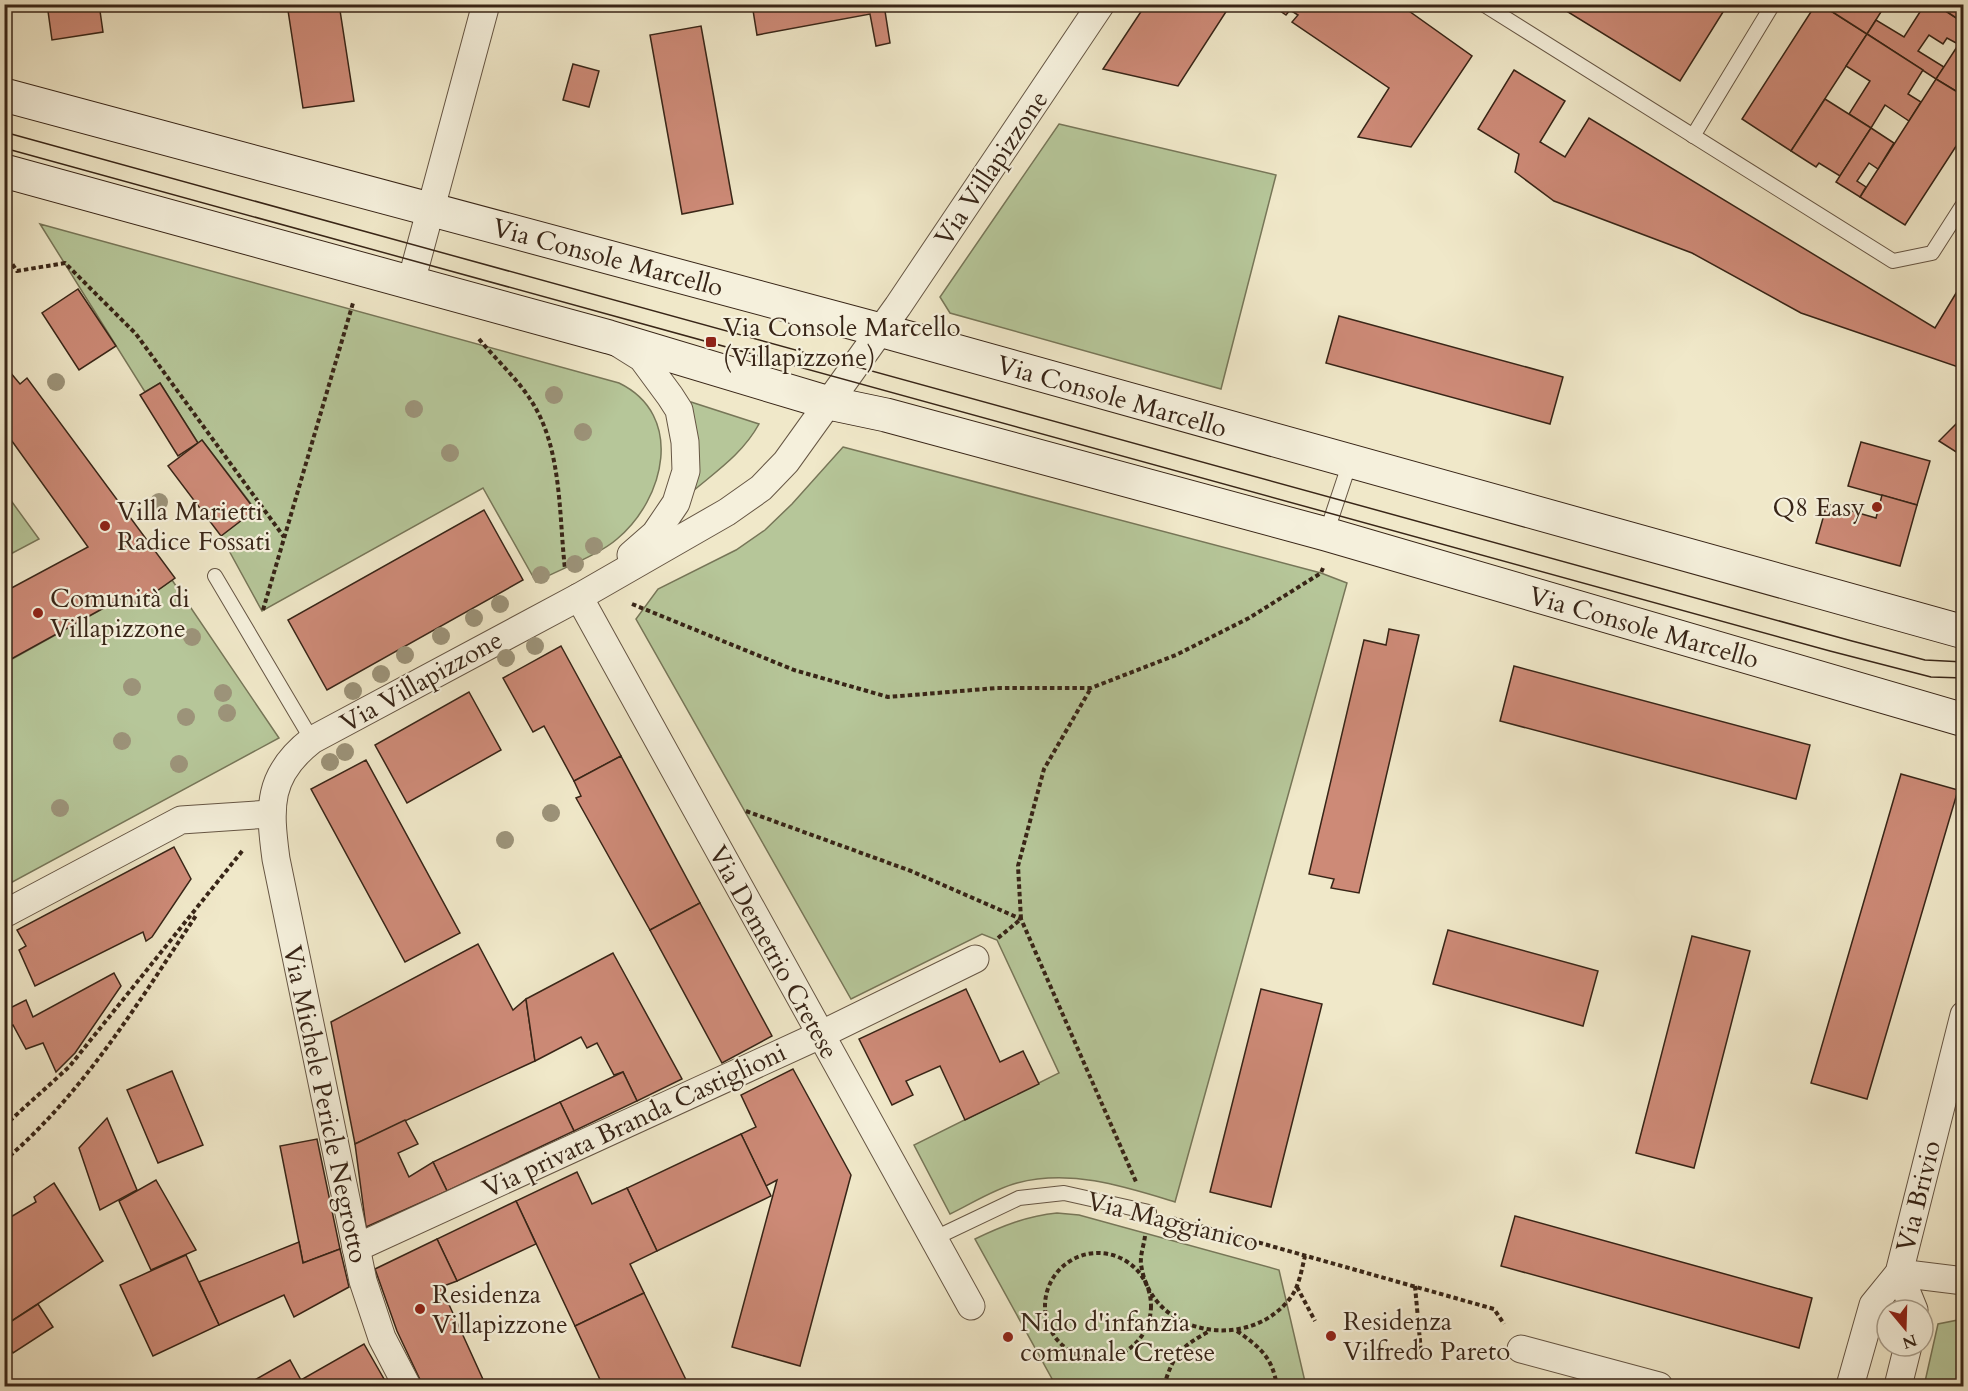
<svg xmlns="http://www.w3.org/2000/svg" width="1968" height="1391" viewBox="0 0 1968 1391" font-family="Cardo,serif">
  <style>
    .green { fill: #b6c699; stroke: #777658; stroke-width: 1.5 }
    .building { fill: #cd8a77; stroke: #382517; stroke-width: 1.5 }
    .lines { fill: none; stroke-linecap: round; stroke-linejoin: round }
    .service-casing { stroke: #665644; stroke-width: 16 }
    .minor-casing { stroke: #665644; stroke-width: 29 }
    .secondary-casing { stroke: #382517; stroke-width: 35 }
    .path { stroke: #382517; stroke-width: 4; stroke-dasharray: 4.5 3; stroke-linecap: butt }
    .service { stroke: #f5f0dc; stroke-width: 14 }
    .minor { stroke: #f5f0dc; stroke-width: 27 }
    .secondary { stroke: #f5f0dc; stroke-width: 33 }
    .tram { stroke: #382517; stroke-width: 1.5 }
    .tree { fill: #9c9379 }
    .poi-dot { fill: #8f2418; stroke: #f5f0dc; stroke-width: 2 }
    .labels { text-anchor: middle; stroke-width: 4.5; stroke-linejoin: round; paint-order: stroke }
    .street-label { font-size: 26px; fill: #382517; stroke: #f5f0dc }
    .poi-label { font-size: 26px; fill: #382517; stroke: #f5f0dc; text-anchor: start }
  </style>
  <rect width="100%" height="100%" fill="#f0e8c9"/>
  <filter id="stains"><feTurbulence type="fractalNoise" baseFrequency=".00333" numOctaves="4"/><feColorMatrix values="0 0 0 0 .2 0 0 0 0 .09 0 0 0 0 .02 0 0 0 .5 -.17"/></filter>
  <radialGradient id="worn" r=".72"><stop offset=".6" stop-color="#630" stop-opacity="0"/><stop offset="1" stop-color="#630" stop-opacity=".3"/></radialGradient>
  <g class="green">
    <polygon points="1059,124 1276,175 1221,389 950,313 940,297"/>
    <path d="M40 224 619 383C685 415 665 499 617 539 599 555 558 570 536 582L483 488 262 611 221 536 255 509 202 440 198 443 160 383 145 392Z"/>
    <path d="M691 402 759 424C743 453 718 470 693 491 700 459 699 434 686 404Z"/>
    <path d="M843 447 1321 573 1347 583 1175 1202C1123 1186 1071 1169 1017 1183 994 1189 971 1204 950 1214L914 1145 1059 1073 997 940 982 934 851 999 636 619 658 589 736 550 765 530 792 504Z"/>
    <polygon points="4,491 39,539 5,557 4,557"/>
    <polygon points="172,580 279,738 5,886 5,663 129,594 137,605"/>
    <path d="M1057 1213 1079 1215 1279 1270 1306 1386H1056L975 1239C1002 1226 1027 1216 1057 1213Z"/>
    <polygon points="1963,1319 1963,1386 1924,1386 1938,1324"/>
  </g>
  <g class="building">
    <polygon points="47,4 99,4 103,32 52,40"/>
    <polygon points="287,4 339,4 354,101 303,108"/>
    <polygon points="752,4 919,4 885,11 890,43 876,46 870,14 757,35"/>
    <polygon points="1146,4 1231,4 1178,86 1103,69"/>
    <polygon points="1270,4 1399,4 1472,56 1411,147 1358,137 1389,88 1292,22 1298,15 1290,10 1286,15"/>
    <polygon points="1555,4 1728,4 1680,81"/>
    <polygon points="1816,4 1820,4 1867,34 1791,151 1742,119"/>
    <polygon points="1820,4 1886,4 1867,34"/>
    <polygon points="1925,4 1935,4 1964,23 1964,36 1958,44 1947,38 1943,44 1929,35 1918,51 1944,67 1936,79 1867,34 1876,20 1904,37"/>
    <polygon points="1935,4 1964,4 1964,23"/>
    <polygon points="701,26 733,204 682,214 650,35"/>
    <polygon points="1867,34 1923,70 1908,94 1921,102 1909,121 1885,105 1871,128 1849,114 1870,81 1846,66"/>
    <polygon points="1964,36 1964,96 1936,79"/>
    <polygon points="573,64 599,71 589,107 563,100"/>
    <polygon points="1514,70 1565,101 1540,142 1565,157 1589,118 1935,328 1964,280 1964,369 1801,313 1692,253 1554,201 1515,172 1519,154 1478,129"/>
    <polygon points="1936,79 1964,96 1964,134 1905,225 1860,197"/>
    <polygon points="1825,99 1871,128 1840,176 1819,163 1816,167 1791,151"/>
    <polygon points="1871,128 1894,143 1878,169 1869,163 1857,181 1866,187 1860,197 1836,182"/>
    <polygon points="78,289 116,346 79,370 42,313"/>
    <polygon points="1339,316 1563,377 1550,424 1326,363"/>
    <polygon points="4,365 20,384 27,378 175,578 137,605 129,594 4,663 4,592 88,547 4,430"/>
    <polygon points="160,383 198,443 178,456 140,395"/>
    <polygon points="1963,417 1964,417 1964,457 1939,441"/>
    <polygon points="202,440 255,510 221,536 168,466"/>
    <polygon points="1861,442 1930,461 1917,505 1848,486"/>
    <polygon points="1882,495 1917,505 1900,566 1816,543 1827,504 1876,518"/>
    <polygon points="484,510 523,580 327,690 288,620"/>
    <polygon points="1389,629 1419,635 1359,893 1331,888 1334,879 1309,874 1364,640 1386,645"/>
    <polygon points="561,646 621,756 574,781 544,726 533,732 503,678"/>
    <polygon points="1514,666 1810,745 1796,799 1500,721"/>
    <polygon points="469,692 501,750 407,803 375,745"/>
    <polygon points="621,756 700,903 650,930 576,798 581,796 574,781"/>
    <polygon points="366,760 460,933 405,962 311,789"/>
    <polygon points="1901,774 1958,790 1867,1099 1811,1083"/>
    <polygon points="174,847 191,879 152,937 146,941 143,932 35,986 19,950 26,946 17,930"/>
    <polygon points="700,903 772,1036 722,1063 650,930"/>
    <polygon points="1448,930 1598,971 1583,1026 1433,984"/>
    <polygon points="1692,936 1750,951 1694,1168 1636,1153"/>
    <polygon points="478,944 513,1010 526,999 535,1061 355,1144 331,1022"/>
    <polygon points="613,953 682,1079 637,1101 623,1072 614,1075 597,1043 587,1048 581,1037 535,1061 526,999"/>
    <polygon points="114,973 121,986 75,1053 56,1072 43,1043 26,1049 13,1025 4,1030 4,1011 26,1000 33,1017"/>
    <polygon points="966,989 1000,1062 1023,1051 1039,1084 965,1120 940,1066 906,1081 913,1095 892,1105 859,1039"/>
    <polygon points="1261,989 1322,1004 1271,1207 1210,1192"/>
    <polygon points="793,1069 851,1175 800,1366 732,1347 777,1180 766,1186 741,1134 756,1127 741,1095"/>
    <polygon points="172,1071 203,1145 158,1163 127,1090"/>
    <polygon points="623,1072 637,1101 574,1131 560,1102"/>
    <polygon points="560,1102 574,1131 447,1191 433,1162"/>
    <polygon points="107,1118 137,1190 100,1210 79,1148"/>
    <polygon points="405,1120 418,1144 398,1153 409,1177 433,1162 447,1191 366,1227 355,1144"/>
    <polygon points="741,1134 771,1196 657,1251 627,1188"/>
    <polygon points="317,1139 340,1249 303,1263 280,1146"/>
    <polygon points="577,1172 592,1204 627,1188 657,1251 630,1264 644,1293 575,1326 516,1201"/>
    <polygon points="156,1180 196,1250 151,1270 119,1201"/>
    <polygon points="54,1183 103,1261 4,1326 4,1221 36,1202 34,1197"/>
    <polygon points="516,1201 536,1244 457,1281 437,1239"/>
    <polygon points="1515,1216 1812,1298 1799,1348 1501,1266"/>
    <polygon points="437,1239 457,1281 441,1287 486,1386 423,1386 397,1331 375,1269"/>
    <polygon points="299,1242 303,1263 340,1249 349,1287 294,1317 284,1295 219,1325 199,1282"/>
    <polygon points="186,1255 219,1325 153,1356 120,1285"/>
    <polygon points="644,1293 689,1386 603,1386 575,1326"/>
    <polygon points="38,1304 53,1327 13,1353 4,1340 4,1326"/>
    <polygon points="364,1344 388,1386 244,1386 290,1360 301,1380"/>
  </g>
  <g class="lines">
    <defs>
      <g id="service">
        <polyline points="1483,4 1893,261 1932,253 1964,203"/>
        <polyline points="1693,136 1773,4"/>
        <polyline points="1326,534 1350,462"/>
        <polyline points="215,576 312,740"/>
        <polyline points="935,1238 1019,1198 1064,1193 1149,1212"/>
      </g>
      <g id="minor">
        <polyline points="411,282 486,4"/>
        <polyline points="618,343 642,358 670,396 679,410 685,442 686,471 676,503 655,534 631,555"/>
        <polyline points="579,597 971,1306"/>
        <polyline points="4,914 181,820 270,814"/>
        <polyline points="356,1248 820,1035 975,959"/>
        <polyline points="1899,1273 1964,1281"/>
        <polyline points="1899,1273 1914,1310"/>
        <polyline points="1521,1349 1659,1386"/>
        <path d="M407 1386 382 1338 363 1281 276 859C269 807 267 775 312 740L579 597 727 512 761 488 786 462 898 306 1101 4"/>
        <polyline points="1850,1386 1873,1305 1899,1273 1964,1015"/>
        <polyline points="1898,1386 1908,1346"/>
      </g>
      <g id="secondary">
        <polyline points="4,95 880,330 1964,632"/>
        <polyline points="4,171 609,337 829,403 886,415 1326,534 1964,720"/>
      </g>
    </defs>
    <use href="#service" class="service-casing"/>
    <use href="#minor" class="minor-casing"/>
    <use href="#secondary" class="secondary-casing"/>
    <g class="path">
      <polyline points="4,252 17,271 65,263 136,334 284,537"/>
      <path d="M479 339C498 362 521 382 535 407 562 454 559 517 565 569"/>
      <polyline points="632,604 794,670 888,697 997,688 1091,688 1176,655 1249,618 1321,573 1323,568"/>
      <polyline points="263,610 353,303"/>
      <polyline points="746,811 911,871 1021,919 1137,1184"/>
      <polyline points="998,938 1021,919 1018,866 1044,769 1091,688"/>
      <polyline points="4,1126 69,1067 243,850"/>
      <path d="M4 1161C84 1093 140 1000 197 914"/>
      <polyline points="1172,1218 1494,1309 1504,1324"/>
      <path d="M1145 1236C1144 1245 1140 1255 1141 1264 1150 1334 1244 1352 1287 1302 1299 1289 1301 1272 1305 1256"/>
      <circle cx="1098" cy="1306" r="53"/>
      <polyline points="1415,1286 1421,1352"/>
      <polyline points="1297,1287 1315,1321"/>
      <path d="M1237 1331C1261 1348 1272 1357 1277 1386"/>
      <path d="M1164 1386C1173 1355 1181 1346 1210 1331"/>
    </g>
    <use href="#service" class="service"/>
    <use href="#minor" class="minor"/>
    <use href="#secondary" class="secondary"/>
    <g class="tram">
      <polyline points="4,132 1852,641 1925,660 1964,662"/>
      <polyline points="4,148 1830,651 1931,677 1964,678"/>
    </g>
  </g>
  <g class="tree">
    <circle cx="56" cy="382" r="9"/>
    <circle cx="554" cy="395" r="9"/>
    <circle cx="414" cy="409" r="9"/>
    <circle cx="583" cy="432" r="9"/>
    <circle cx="450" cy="453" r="9"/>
    <circle cx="159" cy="502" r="9"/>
    <circle cx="594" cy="546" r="9"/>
    <circle cx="575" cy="564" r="9"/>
    <circle cx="541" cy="575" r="9"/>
    <circle cx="500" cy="604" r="9"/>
    <circle cx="474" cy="618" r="9"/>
    <circle cx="441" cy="636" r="9"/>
    <circle cx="192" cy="637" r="9"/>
    <circle cx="535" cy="646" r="9"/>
    <circle cx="405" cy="655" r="9"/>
    <circle cx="506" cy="658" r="9"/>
    <circle cx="381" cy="674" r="9"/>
    <circle cx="132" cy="687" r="9"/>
    <circle cx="353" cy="691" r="9"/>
    <circle cx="223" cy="693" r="9"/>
    <circle cx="227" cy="713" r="9"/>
    <circle cx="186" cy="717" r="9"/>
    <circle cx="122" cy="741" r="9"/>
    <circle cx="345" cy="752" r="9"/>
    <circle cx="330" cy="762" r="9"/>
    <circle cx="179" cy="764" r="9"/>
    <circle cx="60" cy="808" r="9"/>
    <circle cx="551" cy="813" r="9"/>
    <circle cx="505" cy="840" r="9"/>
  </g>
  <g class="poi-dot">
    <rect x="705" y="336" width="12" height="12" rx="3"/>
    <circle cx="1877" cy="507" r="6"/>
    <circle cx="105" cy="526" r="6"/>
    <circle cx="38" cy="613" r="6"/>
    <circle cx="420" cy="1309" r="6"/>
    <circle cx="1331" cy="1336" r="6"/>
    <circle cx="1008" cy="1337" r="6"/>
  </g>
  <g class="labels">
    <g class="street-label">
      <text transform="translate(991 168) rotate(-56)" y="9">Via Villapizzone</text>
      <text transform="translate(608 257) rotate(15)" y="9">Via Console Marcello</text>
      <text transform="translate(1112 396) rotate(16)" y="9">Via Console Marcello</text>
      <text transform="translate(1644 627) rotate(16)" y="9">Via Console Marcello</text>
      <text transform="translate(421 681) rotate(-29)" y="9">Via Villapizzone</text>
      <text transform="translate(774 952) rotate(61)" y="9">Via Demetrio Cretese</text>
      <text transform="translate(326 1104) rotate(78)" y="9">Via Michele Pericle Negrotto</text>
      <text transform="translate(634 1120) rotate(-25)" y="9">Via privata Branda Castiglioni</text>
      <text transform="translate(1918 1196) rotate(-76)" y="9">Via Brivio</text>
      <text transform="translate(1173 1221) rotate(14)" y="9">Via Maggianico</text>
    </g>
    <g class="poi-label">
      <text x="723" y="336">Via Console Marcello<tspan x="723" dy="30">(Villapizzone)</tspan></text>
      <text x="1865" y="516" text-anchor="end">Q8 Easy</text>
      <text x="117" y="520">Villa Marietti<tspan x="117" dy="30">Radice Fossati</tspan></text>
      <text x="50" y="607">Comunità di<tspan x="50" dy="30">Villapizzone</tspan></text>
      <text x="432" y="1303">Residenza<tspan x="432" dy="30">Villapizzone</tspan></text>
      <text x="1343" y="1330">Residenza<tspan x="1343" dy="30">Vilfredo Pareto</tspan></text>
      <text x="1020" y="1331">Nido d'infanzia<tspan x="1020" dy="30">comunale Cretese</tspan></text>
    </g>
  </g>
  <rect width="1968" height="1391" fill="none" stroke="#f0e8c9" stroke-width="24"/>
  <rect x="6" y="6" width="1956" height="1379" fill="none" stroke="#382517" stroke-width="3"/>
  <rect x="12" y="12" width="1944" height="1367" fill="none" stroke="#382517" stroke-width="1.5"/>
  <g transform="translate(1905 1328) rotate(161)"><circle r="28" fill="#f5f0dc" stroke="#a99f8d" stroke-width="1.5"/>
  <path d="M0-4.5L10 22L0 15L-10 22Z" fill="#8f2418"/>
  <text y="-9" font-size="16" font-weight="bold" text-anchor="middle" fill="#382517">N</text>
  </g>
  <rect width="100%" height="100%" filter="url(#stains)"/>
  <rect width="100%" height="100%" fill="url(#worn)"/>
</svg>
